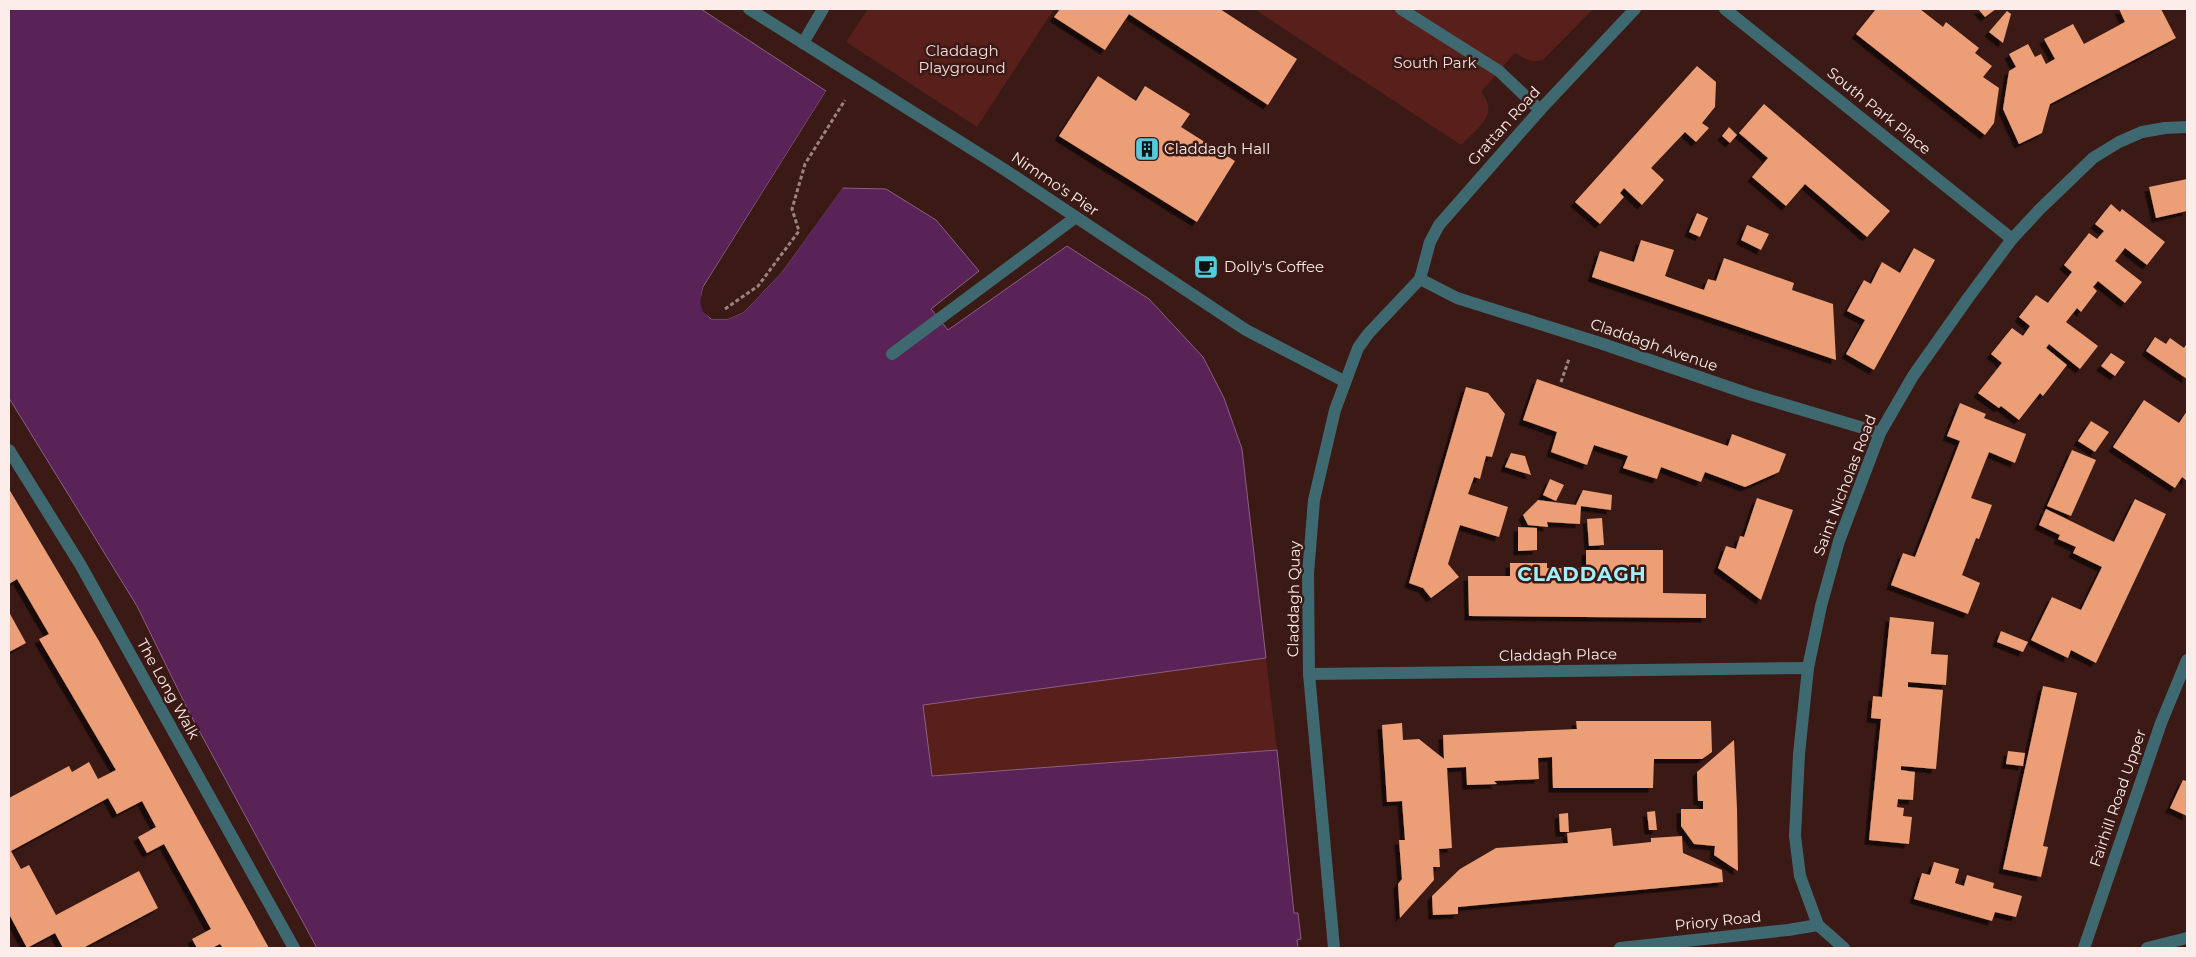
<svg xmlns="http://www.w3.org/2000/svg" width="2196" height="957" viewBox="0 0 2196 957" font-family="Montserrat,sans-serif">
  <style>
    .green { fill: #591f1a }
    .water { fill: #592358; stroke: #8a6084 }
    .pier { fill: #3b1915 }
    .building { fill: #ec9e76; filter: url(#shadow) }
    .lines { fill: none; stroke-linecap: round; stroke-linejoin: round }
    .path { stroke: #9c8380; stroke-width: 3; stroke-dasharray: 4 2.5; stroke-linecap: butt }
    .minor { stroke: #3f6970; stroke-width: 12 }
    .labels { text-anchor: middle; stroke-width: 5; stroke-linejoin: round; paint-order: stroke }
    .park-label { font-size: 15px; fill: #f6ddda; stroke: #3b1915 }
    .street-label { font-size: 15px; fill: #fcedeb; stroke: #3b1915 }
    .poi-label { font-size: 15px; fill: #fcedeb; stroke: #3b1915; text-anchor: start }
    .district-label { font-size: 20px; font-weight: bold; letter-spacing: 1px; fill: #9ff0fc; stroke: #3b1915 }
  </style>
  <defs>
    <filter id="shadow"><feDropShadow dx="-4.5" dy="4.5" stdDeviation="0" flood-color="#0009"/></filter>
  </defs>
  <rect width="100%" height="100%" fill="#3b1915"/>
  <g class="green">
    <polygon points="868,9 1054,9 977,127 846,42"/>
    <path d="M1254 9H1593L1543 60C1531 63 1525 59 1515 53L1481 92C1501 114 1476 129 1461 145Z"/>
    <polygon points="1266,658 1277,750 932,777 922,705"/>
  </g>
  <path class="water" d="M9 9H701L826 91 703 287C700 302 700 309 711 319H728L744 312 782 272 842 188 886 189 936 220 979 271 931 309 948 330 1067 246 1149 299 1203 357 1224 398 1242 449 1266 658 923 705 932 776 1277 750 1294 913H1298L1301 939 1297 940 1298 948H317L189 712 137 606 9 398Z"/>
  <polygon class="pier" points="826,91 829,92 705,288 702,302 705,310 712,317 727,317 742,310 780,270 840,187 844,186 782,272 744,312 728,319 712,319 703,312 700,302 703,288"/>
  <g class="building">
    <polygon points="1060,9 1220,9 1297,59 1268,105 1129,14 1105,50 1054,17"/>
    <polygon points="1876,9 1920,9 1943,27 1946,22 1979,48 1975,53 1992,66 1983,77 1999,88 1994,123 1985,135 1856,34"/>
    <polygon points="1978,9 1996,9 1985,17"/>
    <polygon points="2119,9 2161,9 2176,38 2050,104 2042,133 2019,144 2003,109 2009,71 2016,67 2009,54 2028,44 2035,57 2041,54 2046,64 2055,59 2044,39 2073,24 2084,44 2125,22"/>
    <polygon points="2007,11 2011,14 2003,43 1989,32"/>
    <polygon points="1697,66 1716,82 1715,107 1702,123 1709,128 1696,142 1685,132 1651,168 1664,180 1642,205 1624,188 1620,193 1624,197 1600,224 1575,202"/>
    <polygon points="1098,76 1136,101 1145,86 1190,114 1181,127 1235,161 1197,222 1059,136"/>
    <polygon points="1764,104 1890,211 1867,237 1805,184 1786,206 1752,177 1768,158 1739,133"/>
    <polygon points="1729,127 1737,135 1730,143 1722,136"/>
    <polygon points="2187,179 2187,211 2156,218 2149,187"/>
    <polygon points="2111,204 2120,212 2122,209 2165,242 2147,265 2125,248 2115,261 2142,282 2125,303 2098,281 2093,287 2097,291 2081,312 2077,308 2066,322 2098,346 2080,369 2049,344 2046,348 2067,365 2043,396 2040,393 2019,420 2001,406 1999,408 1978,393 2002,363 1991,354 2012,328 2023,336 2030,326 2019,317 2036,295 2048,303 2050,300 2072,272 2064,265 2089,233 2097,239 2104,231 2095,224"/>
    <polygon points="1697,213 1708,218 1700,237 1689,232"/>
    <polygon points="1747,225 1769,234 1761,250 1741,240"/>
    <polygon points="1641,240 1674,250 1665,276 1704,290 1708,279 1716,281 1724,258 1794,283 1792,290 1833,304 1836,360 1592,277 1600,251 1634,262"/>
    <polygon points="1914,248 1935,260 1874,370 1846,354 1865,320 1847,311 1864,280 1871,284 1882,262 1900,273"/>
    <polygon points="2155,337 2166,344 2170,338 2184,348 2187,343 2187,379 2146,351"/>
    <polygon points="2111,353 2125,362 2115,376 2101,366"/>
    <polygon points="1537,379 1728,446 1732,434 1786,454 1779,472 1745,487 1705,472 1701,482 1661,467 1657,479 1623,468 1628,456 1594,445 1587,465 1551,452 1557,432 1523,420"/>
    <polygon points="1466,387 1488,393 1505,414 1492,457 1486,456 1480,479 1474,477 1468,494 1508,507 1499,537 1460,525 1448,564 1459,577 1431,598 1423,588 1409,583"/>
    <polygon points="2144,400 2179,423 2187,411 2187,481 2182,477 2175,488 2113,447"/>
    <polygon points="1960,403 1986,414 1984,418 2026,434 2015,463 1989,452 1971,498 1992,505 1979,539 1976,538 1962,575 1980,583 1968,614 1891,585 1903,553 1915,557 1960,441 1947,436"/>
    <polygon points="2091,421 2109,432 2095,452 2078,441"/>
    <polygon points="2072,450 2096,460 2071,516 2047,506"/>
    <polygon points="1511,453 1525,456 1531,475 1505,467"/>
    <polygon points="1550,479 1564,485 1556,501 1543,495"/>
    <polygon points="9,489 99,641 269,948 223,948 220,944 212,948 197,948 192,939 211,929 164,844 147,853 138,837 156,827 142,801 117,814 108,798 11,851 21,869 29,865 56,915 139,871 158,908 83,948 63,948 55,933 27,948 9,914 9,798 69,766 72,772 89,762 98,779 116,770 39,639 49,634 17,579 9,584"/>
    <polygon points="1583,490 1612,495 1611,510 1581,506 1580,524 1547,522 1548,527 1528,525 1523,515 1538,500 1576,505"/>
    <polygon points="1757,498 1793,510 1761,600 1718,568 1726,546 1736,549 1740,536 1744,537"/>
    <polygon points="2135,499 2166,514 2096,663 2071,650 2068,658 2031,640 2052,597 2081,610 2102,567 2073,553 2076,547 2058,539 2060,535 2039,525 2046,509 2114,542"/>
    <polygon points="1602,518 1604,545 1589,546 1587,519"/>
    <polygon points="1518,527 1537,528 1537,550 1518,551"/>
    <polygon points="1586,550 1663,550 1663,593 1706,594 1706,618 1469,616 1468,576 1510,576 1510,563 1547,563 1547,568 1586,568"/>
    <polygon points="9,612 26,643 9,652"/>
    <polygon points="1890,617 1934,622 1931,654 1948,655 1946,685 1908,682 1908,687 1943,690 1936,769 1901,766 1901,770 1915,772 1913,800 1898,799 1897,807 1904,808 1903,816 1912,817 1909,844 1869,840 1881,719 1871,718 1873,696 1882,697"/>
    <polygon points="2001,631 2028,642 2023,652 1997,642"/>
    <polygon points="2043,686 2077,693 2043,846 2048,847 2041,877 2003,869"/>
    <polygon points="1576,721 1711,721 1712,752 1702,759 1654,759 1653,788 1553,788 1552,757 1538,758 1539,779 1494,781 1497,784 1467,785 1466,767 1447,768 1452,848 1439,849 1440,867 1433,867 1434,880 1400,918 1398,884 1402,879 1399,840 1405,840 1402,801 1387,802 1382,725 1402,723 1403,740 1419,739 1444,759 1443,735 1577,729"/>
    <polygon points="1734,740 1737,809 1738,871 1714,855 1715,846 1694,844 1681,826 1681,809 1703,809 1703,801 1698,801 1697,772"/>
    <polygon points="2008,751 2025,753 2023,766 2006,764"/>
    <polygon points="2183,780 2187,781 2187,816 2170,808"/>
    <polygon points="1655,811 1657,830 1649,830 1647,812"/>
    <polygon points="1568,813 1569,832 1560,832 1559,814"/>
    <polygon points="1611,828 1613,846 1651,842 1651,838 1682,836 1683,853 1722,870 1723,882 1458,907 1458,914 1433,915 1432,896 1460,869 1496,848 1568,843 1567,833"/>
    <polygon points="1934,862 1959,869 1955,883 1964,886 1967,875 1994,883 1993,888 2022,896 2016,917 1995,912 1992,921 1914,899 1922,873 1930,875"/>
  </g>
  <g class="lines">
    <g class="path">
      <polyline points="725,309 758,286 799,231 792,209 805,164 845,100"/>
      <polyline points="1561,382 1569,359"/>
    </g>
    <g class="minor">
      <polyline points="749,9 1002,168 1246,330 1344,381"/>
      <polyline points="1401,9 1499,71 1540,110"/>
      <polyline points="1725,9 2012,239"/>
      <polyline points="803,43 823,9"/>
      <polyline points="1420,279 1457,298 1600,343 1749,394 1880,433"/>
      <polyline points="892,354 1076,217"/>
      <polyline points="9,450 80,564 294,948"/>
      <polyline points="1309,674 1808,668"/>
      <polyline points="1334,948 1309,674 1308,574 1314,500 1335,410 1358,348 1368,334 1420,279 1430,242 1439,225 1540,110 1635,9"/>
      <polyline points="1620,948 1788,930 1818,925"/>
      <polyline points="1844,948 1818,925 1800,876 1795,836 1799,754 1808,668 1821,606 1839,541 1880,433 1913,376 1968,298 2012,239 2040,209 2093,158 2119,142 2142,132 2165,128 2187,127"/>
      <polyline points="2084,948 2161,723 2187,660"/>
      <polyline points="2147,948 2187,938"/>
    </g>
  </g>
  <defs>
    <symbol id="building-square" viewBox="-11 -11 22 22"><rect x="-9" y="-9" width="18" height="18" rx="4" fill="#53cbdb" stroke="#3b1915"/><path d="M-4-6H4V6H1V3H-1V6H-4ZM-2.5-4.3h1.7v1.8h-1.7ZM.8-4.3h1.7v1.8H.8ZM-2.5-1h1.7V.8h-1.7ZM.8-1h1.7V.8H.8Z" fill="#111"/></symbol>
    <symbol id="cafe-square" viewBox="-11 -11 22 22"><rect x="-9" y="-9" width="18" height="18" rx="4" fill="#53cbdb" stroke="#3b1915"/><path d="M-5.5-4.5H6V0H3Q3 3.5 0 3.5H-2.5Q-5.5 3.5-5.5 0ZM3-3.2v2h1.7v-2ZM-6 4.5H4V6H-6Z" fill="#111"/></symbol>
  </defs>
  <g fill-rule="evenodd">
    <use href="#building-square" x="1133" y="135" width="28" height="28"/>
    <use href="#cafe-square" x="1192" y="253" width="28" height="28"/>
  </g>
  <g class="labels">
    <g class="park-label">
      <text x="962" y="56">Claddagh<tspan x="962" dy="17">Playground</tspan></text>
      <text x="1435" y="68">South Park</text>
    </g>
    <g class="street-label">
      <text transform="translate(1879 111) rotate(39)" y="5">South Park Place</text>
      <text transform="translate(1504 126) rotate(-48)" y="5">Grattan Road</text>
      <text transform="translate(1055 184) rotate(34)" y="5">Nimmo's Pier</text>
      <text transform="translate(1654 345) rotate(19)" y="5">Claddagh Avenue</text>
      <text transform="translate(1845 485) rotate(-69)" y="5">Saint Nicholas Road</text>
      <text transform="translate(1294 599) rotate(-89)" y="5">Claddagh Quay</text>
      <text transform="translate(1558 655) rotate(-1)" y="5">Claddagh Place</text>
      <text transform="translate(168 689) rotate(61)" y="5">The Long Walk</text>
      <text transform="translate(2118 798) rotate(-71)" y="5">Fairhill Road Upper</text>
      <text transform="translate(1718 921) rotate(-6)" y="5">Priory Road</text>
    </g>
    <g class="poi-label">
      <text x="1164" y="154">Claddagh Hall</text>
      <text x="1224" y="272">Dolly's Coffee</text>
    </g>
    <g class="district-label">
      <text x="1582" y="581">CLADDAGH</text>
    </g>
  </g>
  <rect width="2196" height="957" fill="none" stroke="#fcedeb" stroke-width="20"/>
</svg>
